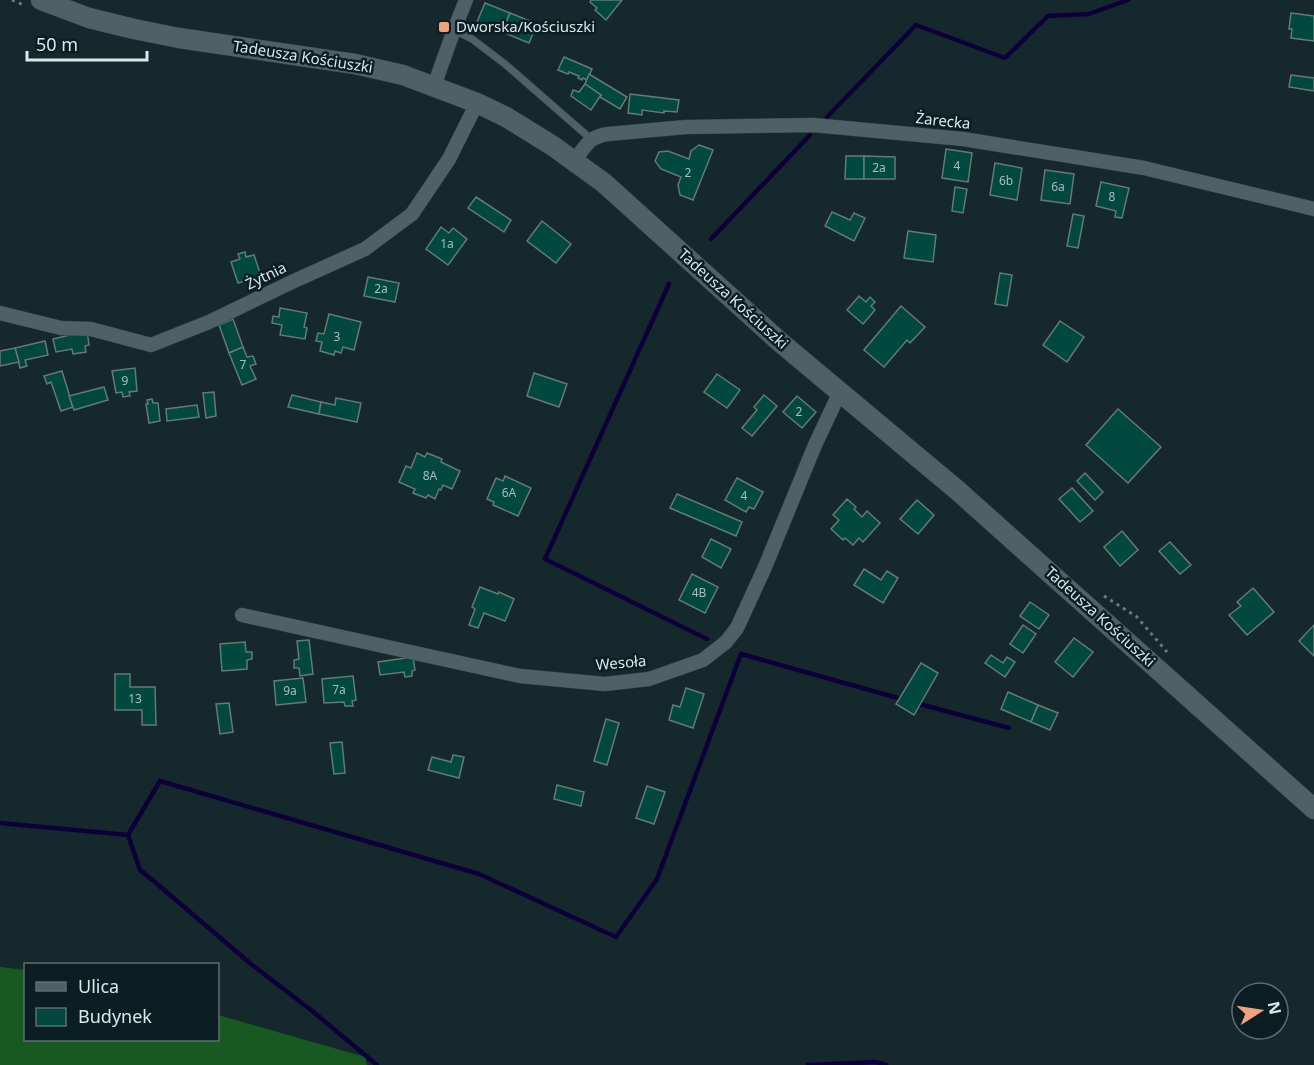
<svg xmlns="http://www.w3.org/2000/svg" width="1314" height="1065" viewBox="0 0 1314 1065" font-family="'Noto Sans',sans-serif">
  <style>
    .forest { fill: #185922 }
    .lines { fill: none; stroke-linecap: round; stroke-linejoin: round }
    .stream { stroke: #0d003a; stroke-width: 4.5 }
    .building { fill: #01483e; stroke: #657a75; stroke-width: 1.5 }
    .service-casing { stroke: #354447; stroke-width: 8 }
    .minor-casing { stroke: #354447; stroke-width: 15 }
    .secondary-casing { stroke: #354447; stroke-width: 21 }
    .path { stroke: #6a7a7d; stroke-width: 3; stroke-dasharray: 3 4.5; stroke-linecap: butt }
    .service { stroke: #4d6166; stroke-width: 7 }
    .minor { stroke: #4d6166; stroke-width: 14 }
    .secondary { stroke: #4d6166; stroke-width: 20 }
    .poi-dot { fill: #f1a17d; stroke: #0b1e22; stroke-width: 2 }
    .labels { text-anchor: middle; stroke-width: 5; stroke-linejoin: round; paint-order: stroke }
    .number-label { font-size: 12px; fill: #a4bfbe }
    .poi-label { font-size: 15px; fill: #dbe7e9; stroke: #0b1e22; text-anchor: start }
    .street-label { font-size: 15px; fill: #dbe7e9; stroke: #0b1e22 }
  </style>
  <rect width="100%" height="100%" fill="#15282c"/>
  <polygon class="forest" points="0,967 25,970 26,1040 218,1040 218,1015 365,1057 367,1065 0,1065"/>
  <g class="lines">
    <g class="stream">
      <polyline points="827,117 916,25 1005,58 1048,16 1089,14 1128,0"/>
      <polyline points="711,239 810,135"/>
      <polyline points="669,284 545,559 707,639"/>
      <polyline points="916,703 1009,728"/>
      <polyline points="0,823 128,835 160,781 479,874 616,937 657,879 741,654 905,700"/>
      <polyline points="128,835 140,870 150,878 251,964 311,1010 377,1065"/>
      <polyline points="808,1065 876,1062 886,1065"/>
    </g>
  </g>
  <g class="building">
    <polygon points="591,0 622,0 606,20 595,10 597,8 590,2"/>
    <polygon points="485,3 510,13 502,32 477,22"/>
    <polygon points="510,13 537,24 529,43 502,32"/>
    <polygon points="1291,13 1314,16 1314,41 1291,38 1292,29 1289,29"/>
    <polygon points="564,57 592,69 587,80 583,78 582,80 578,78 579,76 569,72 568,74 558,70"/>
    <polygon points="589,74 627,97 620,109 600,97 601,95 585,84"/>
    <polygon points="1291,75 1314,78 1314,91 1289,87"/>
    <polygon points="585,84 601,95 591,110 571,96 573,90 579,92"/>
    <polygon points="630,94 679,100 677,112 664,111 664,113 642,110 642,115 628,113"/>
    <polygon points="699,145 713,150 693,200 680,195 678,185 681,177 661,169 655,161 659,152 668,151 689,159 691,151"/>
    <polygon points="946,149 972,153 968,182 942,178"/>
    <polygon points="846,156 864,156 864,179 845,179"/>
    <polygon points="864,156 895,157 895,179 864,179"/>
    <polygon points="995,163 1022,168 1017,200 990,195"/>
    <polygon points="1045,170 1074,174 1070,204 1041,200"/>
    <polygon points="1101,182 1129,188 1122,218 1115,217 1116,211 1096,206"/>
    <polygon points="955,187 967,189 963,213 952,211"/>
    <polygon points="476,197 511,220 504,232 468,208"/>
    <polygon points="832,212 850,220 854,213 865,218 854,241 825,226"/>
    <polygon points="1073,214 1084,216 1078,248 1067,246"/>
    <polygon points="542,221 571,244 556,263 527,241"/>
    <polygon points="441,227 449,233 453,228 467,239 448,265 426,249"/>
    <polygon points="908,231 936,235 933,262 904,258"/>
    <polygon points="245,252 246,257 254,255 261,276 238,283 231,262 240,259 238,254"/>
    <polygon points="1000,273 1012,275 1007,306 995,304"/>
    <polygon points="368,277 399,283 395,302 364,296"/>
    <polygon points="859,296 866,302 870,297 875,302 871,306 875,310 863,324 847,310"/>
    <polygon points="901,306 925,327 910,343 907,340 884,367 864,350"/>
    <polygon points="280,308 307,313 304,327 307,328 305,339 280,335 282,325 272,323 273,316 279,317"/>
    <polygon points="329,314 361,322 354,350 343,347 341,353 335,351 334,355 320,351 322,342 316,341 318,333 324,334"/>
    <polygon points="233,319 243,347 229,353 219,325"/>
    <polygon points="1060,321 1084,337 1067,362 1043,345"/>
    <polygon points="87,331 89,345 85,346 86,352 73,354 72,349 56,352 53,339"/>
    <polygon points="45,341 48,355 25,360 27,366 20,368 15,348"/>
    <polygon points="243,347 247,357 253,356 256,364 250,366 256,379 242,385 229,353"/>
    <polygon points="15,348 19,362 0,366 0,351"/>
    <polygon points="135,368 137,391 129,392 130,396 123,397 122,392 116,393 112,371"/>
    <polygon points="62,371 73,407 61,411 51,382 47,384 44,376"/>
    <polygon points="534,373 567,384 559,407 527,396"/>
    <polygon points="717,374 740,390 727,408 704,392"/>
    <polygon points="104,387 108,400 74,410 69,396"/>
    <polygon points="214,392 216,416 206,418 203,393"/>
    <polygon points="292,395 321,402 319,414 288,407"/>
    <polygon points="764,395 777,406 752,436 742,428 757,410 754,407"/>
    <polygon points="797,396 816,412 802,428 783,412"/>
    <polygon points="336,398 361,403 357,422 319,414 321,402 335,405"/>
    <polygon points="152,399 153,403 158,403 160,421 149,423 146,404 148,404 147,400"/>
    <polygon points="197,405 199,417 167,421 166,409"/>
    <polygon points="1118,409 1161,447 1128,483 1086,445"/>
    <polygon points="417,453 425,457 427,453 442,459 441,462 460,471 452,489 443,485 441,490 439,489 435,499 428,495 426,498 413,493 415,489 399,482 406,466 411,468"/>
    <polygon points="1085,473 1103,492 1095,500 1077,481"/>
    <polygon points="505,476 531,488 518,516 493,505 494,502 487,499 496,478 503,481"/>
    <polygon points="737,478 763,492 754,509 749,507 746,512 725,500"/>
    <polygon points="1072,488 1093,511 1080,522 1059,499"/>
    <polygon points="677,494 742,522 736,536 670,508"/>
    <polygon points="847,499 856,507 854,509 862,517 867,511 880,523 863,542 859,538 853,545 845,538 843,540 831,529 839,520 833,515"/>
    <polygon points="917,500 934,515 918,534 900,519"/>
    <polygon points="1122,531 1138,550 1120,566 1104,547"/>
    <polygon points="711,539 731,549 721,568 702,557"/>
    <polygon points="1170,542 1191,565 1180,574 1159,551"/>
    <polygon points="864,569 881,580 887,571 898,578 883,603 854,585"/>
    <polygon points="692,574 718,587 705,613 679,600"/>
    <polygon points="480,587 498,594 499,592 514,599 505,621 484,613 478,628 469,625 475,609 472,607"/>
    <polygon points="1253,588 1274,612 1247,635 1229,615 1241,606 1237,602"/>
    <polygon points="1030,602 1049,615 1039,629 1020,616"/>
    <polygon points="1023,625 1036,634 1023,653 1010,644"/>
    <polygon points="1314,625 1314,656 1299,641"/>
    <polygon points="1074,638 1093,652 1073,677 1055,662"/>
    <polygon points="309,640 313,674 300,676 299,668 294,668 294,660 299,659 297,641"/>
    <polygon points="245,642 246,652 252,652 252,659 247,660 247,669 222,671 220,644"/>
    <polygon points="991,655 1003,663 1007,657 1015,662 1005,677 985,663"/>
    <polygon points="413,657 415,670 412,671 412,676 405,677 404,672 380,675 378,662"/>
    <polygon points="921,663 938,673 914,715 896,704"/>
    <polygon points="115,674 130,674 130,687 155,687 156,725 142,725 142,710 115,710"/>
    <polygon points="353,676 356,700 352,701 353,706 345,706 344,702 324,703 322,679"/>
    <polygon points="303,678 306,702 276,705 274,681"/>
    <polygon points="686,688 704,694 693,728 669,720 673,705 680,707"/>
    <polygon points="1008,692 1038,705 1031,722 1001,709"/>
    <polygon points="229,703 233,732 220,734 216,704"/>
    <polygon points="1038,705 1058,713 1050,730 1031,722"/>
    <polygon points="606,719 619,723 607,765 594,761"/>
    <polygon points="342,742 345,773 334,774 330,743"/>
    <polygon points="453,755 464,757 459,778 428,770 432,757 451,762"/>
    <polygon points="557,785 584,792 581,806 554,799"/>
    <polygon points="647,786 665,792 654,824 636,818"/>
  </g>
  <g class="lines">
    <defs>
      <polyline id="service" points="454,30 472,39 505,64 591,139"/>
      <g id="minor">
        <polyline points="434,86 454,30 466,0"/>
        <path d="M575 160C586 146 588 137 608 134L686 127 813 125 963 139 1144 168 1314 209"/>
        <polyline points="0,313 61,328 91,329 151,345 209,322 294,281 365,249 412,214 449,159 477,103"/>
        <polyline points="242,615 520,676 605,684 649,679 703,660 726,642 737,628 765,567 815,445 840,392"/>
      </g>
      <polyline id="secondary" points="41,0 89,18 134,29 179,38 355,64 403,75 477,103 506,117 553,146 604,183 780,342 957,490 1314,809"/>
    </defs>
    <use href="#service" class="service-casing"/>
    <use href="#minor" class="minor-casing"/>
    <use href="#secondary" class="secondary-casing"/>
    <g class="path">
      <polyline points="12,0 24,5"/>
      <polyline points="1104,596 1137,617 1167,652"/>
    </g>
    <use href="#service" class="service"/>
    <use href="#minor" class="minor"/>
    <use href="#secondary" class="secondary"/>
  </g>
  <rect class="poi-dot" x="438" y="21" width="12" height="12" rx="3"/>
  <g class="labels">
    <g class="number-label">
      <text x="957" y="170">4</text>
      <text x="879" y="172">2a</text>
      <text x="688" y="177">2</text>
      <text x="1006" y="185">6b</text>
      <text x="1058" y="191">6a</text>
      <text x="1112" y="201">8</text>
      <text x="447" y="248">1a</text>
      <text x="381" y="293">2a</text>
      <text x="337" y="341">3</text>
      <text x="243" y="369">7</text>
      <text x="125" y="385">9</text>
      <text x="799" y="416">2</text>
      <text x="430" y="480">8A</text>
      <text x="509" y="497">6A</text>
      <text x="744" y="500">4</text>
      <text x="699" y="597">4B</text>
      <text x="339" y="694">7a</text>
      <text x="290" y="695">9a</text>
      <text x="135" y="703">13</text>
    </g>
    <g class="poi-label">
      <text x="456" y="32">Dworska/Kościuszki</text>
    </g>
    <g class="street-label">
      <text transform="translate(303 57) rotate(9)" y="5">Tadeusza Kościuszki</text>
      <text transform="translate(943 121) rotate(6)" y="5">Żarecka</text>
      <text transform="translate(266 276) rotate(-26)" y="5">Żytnia</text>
      <text transform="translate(733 299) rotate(42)" y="5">Tadeusza Kościuszki</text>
      <text transform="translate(1100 617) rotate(42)" y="5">Tadeusza Kościuszki</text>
      <text transform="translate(621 663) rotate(-5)" y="5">Wesoła</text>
    </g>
  </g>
  <rect x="24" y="963" width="195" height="78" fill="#0b1e22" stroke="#5e6e72" stroke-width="1.5"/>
  <rect x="36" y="982" width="30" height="9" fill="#4d6166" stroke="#5e6e72" stroke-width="1.5"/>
  <text x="78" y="993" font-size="18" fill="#dbe7e9">Ulica</text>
  <rect x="36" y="1008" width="30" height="18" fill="#01483e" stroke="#5e6e72" stroke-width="1.5"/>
  <text x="78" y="1023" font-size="18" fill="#dbe7e9">Budynek</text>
  <g transform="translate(1260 1011) rotate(78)"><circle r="28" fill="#0b1e22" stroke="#5e6e72" stroke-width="1.5"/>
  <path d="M0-4.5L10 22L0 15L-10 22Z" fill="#f1a17d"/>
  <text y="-9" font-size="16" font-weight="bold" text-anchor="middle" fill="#dbe7e9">N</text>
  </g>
  <path d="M27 51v9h120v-9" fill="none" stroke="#dbe7e9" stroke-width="3"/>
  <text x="36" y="51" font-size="18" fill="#dbe7e9" stroke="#0b1e22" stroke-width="4.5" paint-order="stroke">50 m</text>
</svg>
